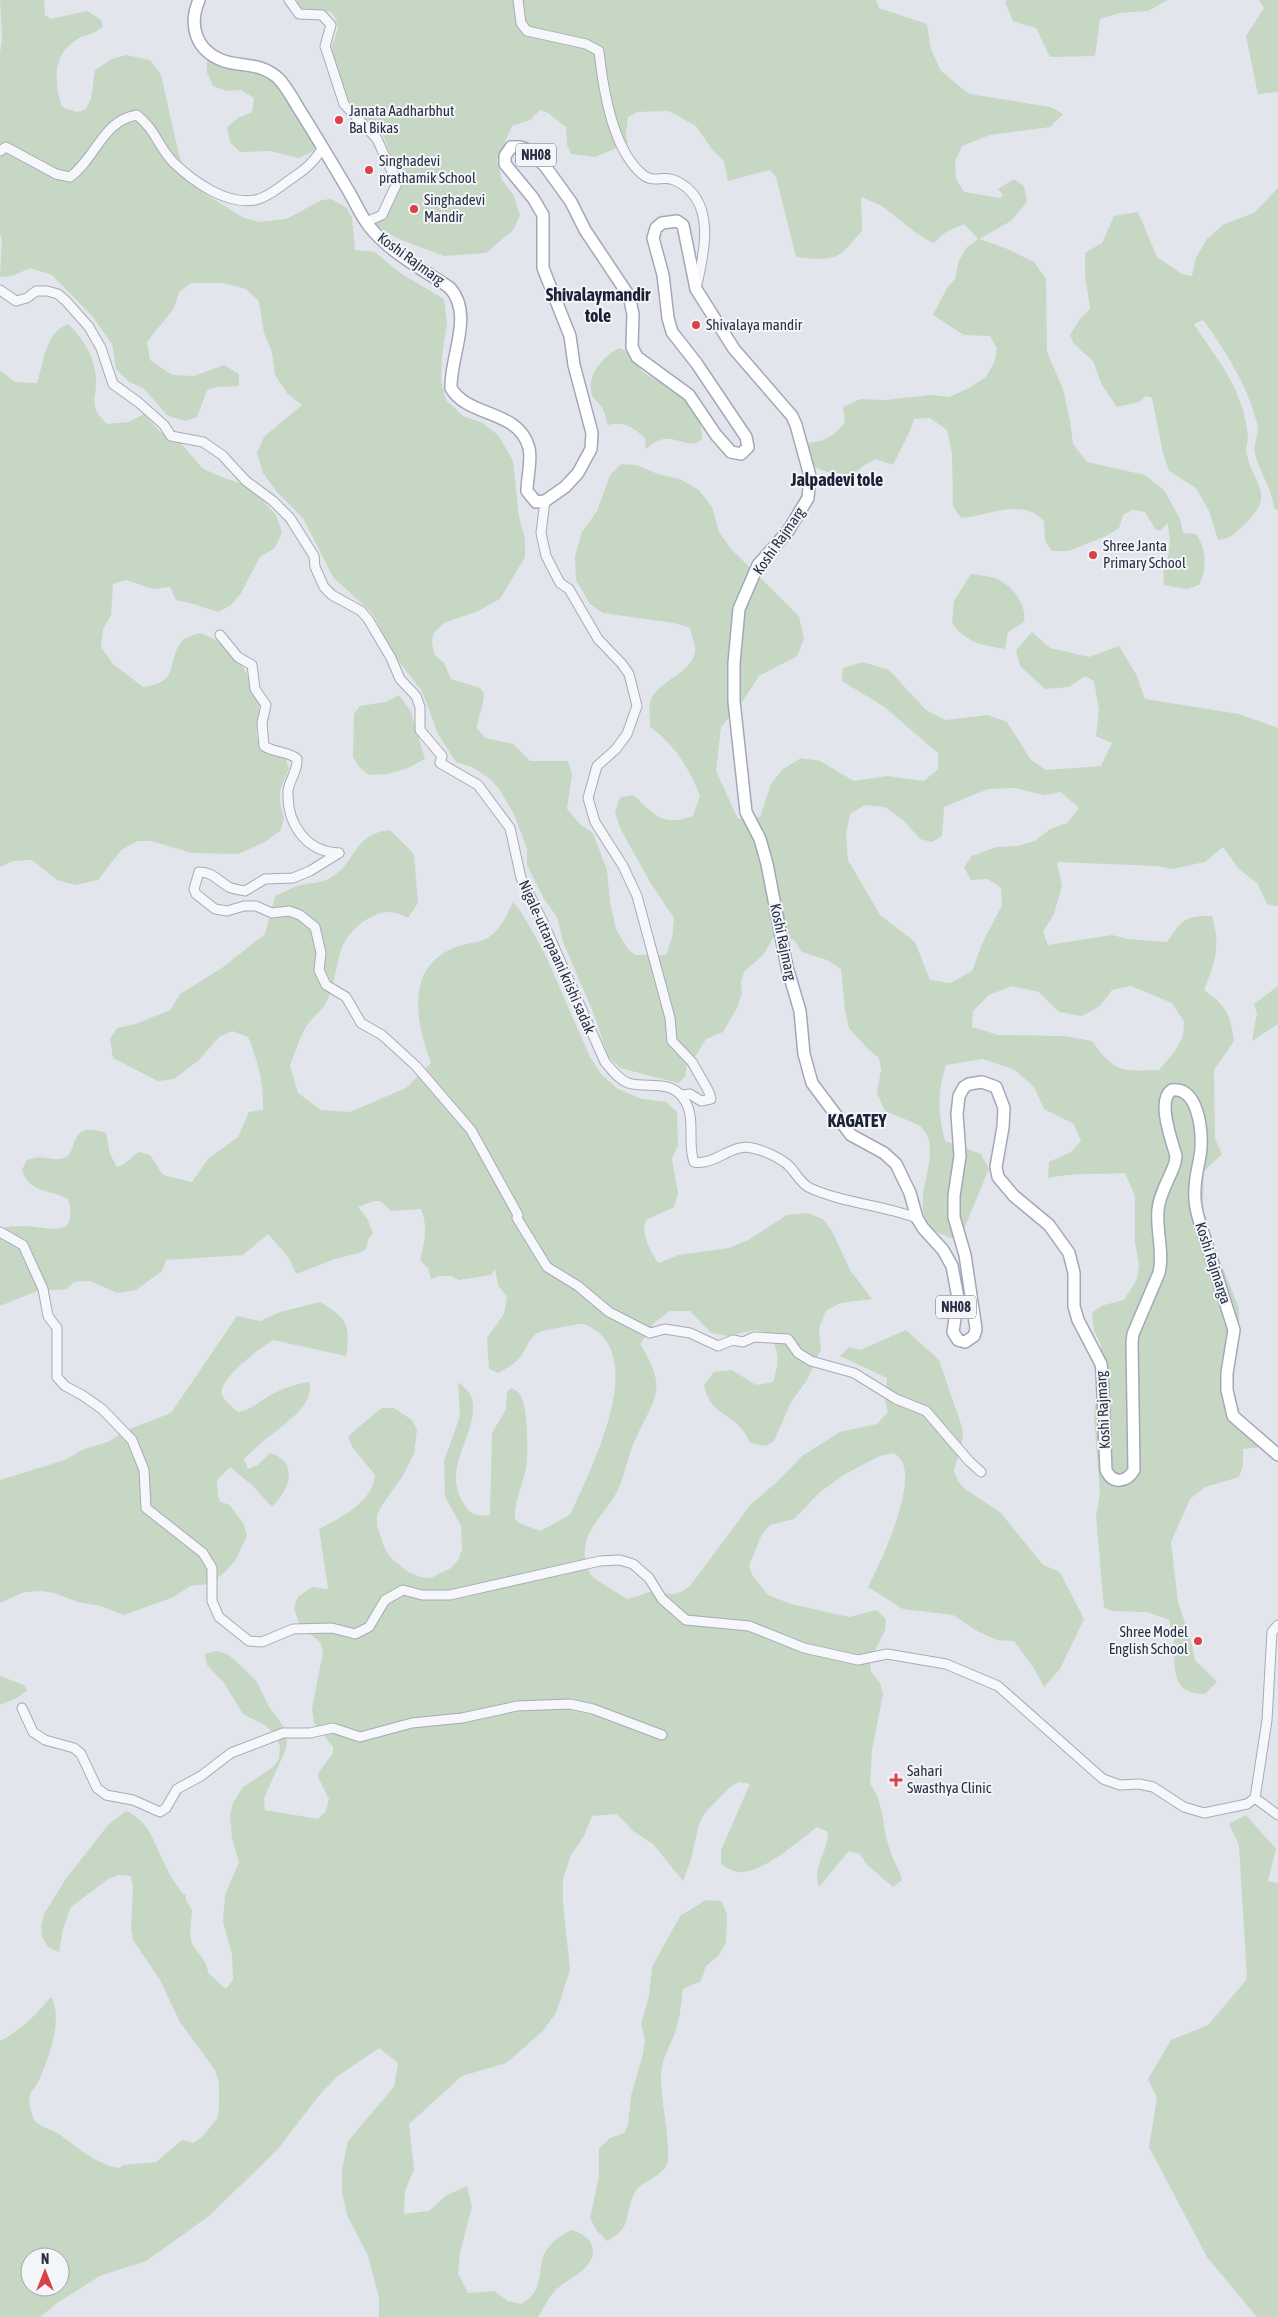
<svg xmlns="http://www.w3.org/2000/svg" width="1278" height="2317" viewBox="0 0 1278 2317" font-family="'Asap Condensed',sans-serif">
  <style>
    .green { fill: #c6d7c3; fill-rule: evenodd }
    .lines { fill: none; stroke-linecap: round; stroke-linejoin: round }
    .minor-casing { stroke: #a7abb7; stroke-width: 11 }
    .major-casing { stroke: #a1a8b9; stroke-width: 14 }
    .minor { stroke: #f6f7fa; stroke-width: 9 }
    .major { stroke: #fff; stroke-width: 11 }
    .poi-dot { fill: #d94047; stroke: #f3f5f9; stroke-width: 2 }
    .labels { text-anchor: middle; stroke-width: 4; stroke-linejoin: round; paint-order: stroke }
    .shield { fill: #f3f5f9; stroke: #666b7c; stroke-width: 1 }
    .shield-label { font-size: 14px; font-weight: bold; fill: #293046 }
    .poi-label { font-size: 15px; fill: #293046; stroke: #f3f5f9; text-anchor: start }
    .street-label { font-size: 15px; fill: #293046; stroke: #f3f5f9 }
    .quarter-label { font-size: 18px; font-weight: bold; fill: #1b2237; stroke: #f3f5f9 }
  </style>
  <rect width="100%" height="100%" fill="#e3e5ec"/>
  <g class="green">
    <path d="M0 0H44L45 15 51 19 87 11 101 20 103 26C90 38 86 33 76 40 52 55 54 83 62 107L77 112 86 109 91 98 95 70 112 59 126 55 150 60 161 75 179 155 189 181 202 192 244 218 260 222 286 219 322 200 331 199 347 208 352 218 355 250 375 252 400 273 444 299 447 323 442 356 441 380 446 400 463 416 483 423 498 435 513 461 519 517 525 539V557L500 599 478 611 444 623 433 634 432 644 435 655 444 663 451 679 480 688 484 693C484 706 478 715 477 728L485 738 513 744 530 761H568L572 774 567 809 580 824 593 833 607 870 610 902 616 929 627 948 635 955H666L672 938 674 918 650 882 621 830 615 813 620 797 633 795C656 815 661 827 693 816L700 796C689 768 675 745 650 727 650 719 648 706 651 699 661 678 691 675 695 651 696 644 691 635 690 628L674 623 603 613 590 604 576 580 575 556 582 532 597 511 610 475 621 464 636 465 658 474 680 479 699 490 712 507 719 532 731 549 799 616 804 639 797 656 759 676 744 699 721 727 716 771 738 819 760 817 771 784 782 770 801 758 820 761 854 781 887 776 924 781 938 769V753L883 706 842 681 843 668 863 662 889 670 926 710 945 720 988 715 1007 722 1031 760 1046 770 1101 766 1112 743 1096 736 1099 710 1094 681 1085 676 1069 687 1045 689 1020 666 1016 650 1032 632 1050 648 1089 657 1119 646 1136 674 1145 699 1239 714 1278 728V906L1267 904 1258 884 1239 869 1223 847 1205 862 1172 869 1157 866 1057 862 1062 886 1054 914 1043 932 1048 945 1112 935 1128 939 1167 942C1183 919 1184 916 1212 916 1221 946 1215 963 1204 990 1227 1007 1230 1013 1234 1041L1214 1070 1215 1139 1222 1154 1204 1171 1203 1204 1206 1226 1239 1308V1336L1232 1384 1241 1417 1263 1447 1243 1449V1465L1239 1477 1205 1487 1190 1499 1171 1542 1178 1602 1191 1641 1195 1660 1217 1682 1205 1694C1171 1694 1175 1669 1174 1643 1174 1636 1171 1628 1169 1620L1147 1612 1111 1611 1104 1607 1096 1517 1100 1492 1094 1417 1101 1345 1094 1331 1092 1312 1104 1305 1124 1300 1137 1279 1139 1265 1135 1242V1196L1125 1173C1099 1175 1074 1172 1048 1178L1049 1162 1071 1152 1081 1141 1074 1124 1044 1109 1034 1087 1015 1070 983 1059 946 1065C937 1093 938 1113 945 1141L981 1154 989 1169 963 1231 955 1239C887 1223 952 1157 921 1127 917 1123 893 1115 885 1111L877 1093 881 1070 879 1058 867 1048 849 1028 845 1010 841 969 827 960 802 952 794 940 786 938H773L764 954 744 972 741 981 742 993 737 1008 723 1032 706 1039 697 1054 687 1064 685 1077 678 1083 620 1068 608 1056 593 1012 563 942 557 917 544 899 527 865V849L514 814 500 790 490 779 472 767 456 762 438 734 422 691 396 658 372 613 333 577 303 518 277 492 263 473 257 453 264 437 302 405 287 393 275 375 272 352 264 333 259 301 246 289 223 283H191L179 292 174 308 147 342 150 360 172 375 194 376 224 365 239 374V386L217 387 207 390 197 417 186 421 168 416 144 389 128 381 116 369 112 344 92 316 52 275 30 268 12 276 0 277 2 241 0 234V53L2 38ZM1015 788 1044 795 1061 792 1079 808 1067 823 1050 829 1035 841 1017 846 996 847 972 856 964 867 971 880 988 879 1001 888 1002 905 982 944 972 971 950 983 930 980 915 942 880 915 848 860 846 835 850 814 865 805 885 807 903 820 920 839 932 842 942 836 944 807 988 789ZM1012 986 1039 992 1059 1012 1082 1016 1100 1006 1112 990 1131 986 1172 1003 1184 1022 1183 1036 1175 1051 1159 1070C1121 1071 1115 1073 1092 1041L1064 1036 998 1035 972 1027 973 1011 989 995Z"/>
    <path d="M297 0H876L879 8 927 24 931 49 941 71 969 94 1050 107 1063 114 1050 127 990 135 962 146 955 161 956 179 964 192 1000 198 1003 195 998 189 1014 179 1024 186 1027 202 1011 221 979 239 1005 248 1034 262 1046 279 1047 352 1063 389 1070 421 1073 444 1087 462 1145 475 1164 490 1180 519 1183 533 1196 534C1207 550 1207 569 1199 585L1187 589 1164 585 1163 566 1168 558 1170 542 1168 523 1160 531 1155 529 1145 512 1133 510 1123 515 1119 528 1106 536 1069 551H1052L1045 541 1044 521C1022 497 989 516 961 518L953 506 952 453 947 430 930 418 914 419 910 431 893 465 876 459 863 466 853 475 828 472 814 467 804 442C821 445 836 435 845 422L843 407 860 399 885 400 931 395 949 397 969 388 986 377 994 363 997 349 990 336 964 335 933 315 947 288 955 279 958 263 966 248 978 239 964 224 946 232 933 243 916 233 882 206 861 197 862 230C838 261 835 261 796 257L776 177 770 170 728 181 724 161 711 148 696 126 669 111 637 112 628 117 626 134 628 143 595 157 571 154 567 145 566 127 548 113 540 110 530 120 512 126 497 160 502 180 513 194 520 215 514 229 486 253 444 256 399 239 379 228 370 215 391 204 396 186 390 154 383 135 364 119 349 100 338 79 331 48 338 29 336 19 331 12 300 8 297 4Z"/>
    <polygon points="1008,0 1168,0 1148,11 1120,13 1100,19 1095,56 1050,57 1036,28 1013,21 1005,2"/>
    <polygon points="1259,0 1278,0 1278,92 1258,94 1246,36 1264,8"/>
    <polygon points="207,58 222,66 257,73 277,82 315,141 314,151 299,158 270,151 240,152 230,142 227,127 238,118 252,112 254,98 241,90 227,91 213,86 207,73"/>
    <path d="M1278 188V511L1274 508C1272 488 1259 472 1255 453 1253 443 1260 432 1257 423 1247 385 1226 351 1203 320L1194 324C1213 354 1232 374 1243 410 1245 418 1247 428 1248 436 1248 442 1245 449 1247 455 1256 490 1276 494 1243 526 1233 535 1232 538 1218 540L1209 511 1196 488 1169 471 1163 453 1152 398 1146 396 1139 402 1117 407 1102 385 1093 361 1074 344 1070 335 1080 319 1090 309 1085 275V253L1102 243 1114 216 1138 212 1157 257 1182 274 1192 276 1195 260 1206 240 1224 224 1254 213Z"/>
    <path d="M68 324C82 337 95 357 96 378 97 402 87 404 107 424L129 422 144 414 160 432 175 436 202 468 219 476 257 489 263 501 276 515 282 532 275 548 260 557 241 593 231 605 218 612 190 603 176 600 170 587 153 589 126 580 113 584 111 615 103 630 101 647 113 664 143 687C183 681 164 664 182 641 186 637 194 635 200 633 228 643 241 658 252 686 255 691 259 698 259 704 261 716 251 734 261 745 266 751 278 754 285 757L289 768 280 791V802L284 819 281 830 265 842 238 854 192 853 151 841H138L121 850 98 880 75 885 57 880 32 860 13 861 0 867V370L15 382 37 383C44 362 45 333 68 324Z"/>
    <path d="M619 348C633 353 635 366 646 374 656 381 668 384 678 391 692 401 703 422 702 439 689 451 676 434 660 440 655 441 650 446 646 449L645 438C634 428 623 421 608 425 606 419 605 412 601 406 599 403 595 400 593 397 584 376 603 357 619 348Z"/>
    <path d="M971 574C979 575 988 576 995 578 1012 585 1027 604 1024 622L1008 632 1005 649C981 645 967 643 952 623L954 601Z"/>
    <polygon points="399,695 411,712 425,759 406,769 387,774 369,775 359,767 353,757 354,714 360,706 386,702"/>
    <path d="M390 830 414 854 418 903 408 918C393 910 384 910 369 918 330 941 343 969 326 1003 321 1012 311 1018 306 1027 299 1039 295 1053 290 1066L298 1093 321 1110 350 1112 406 1088 431 1063C416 1022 404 967 456 947 466 943 477 943 486 939 499 932 507 915 513 902L520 910 544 952 590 1057 601 1074 618 1089 642 1099 666 1102 677 1112 678 1145 672 1159 678 1193 674 1207 646 1220C640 1233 651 1252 658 1263L679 1255 729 1248 748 1240 787 1215 807 1213 823 1219 832 1231 850 1270 872 1299 840 1303 826 1311 819 1328 821 1349 807 1380 791 1402 774 1441 766 1446 750 1443C738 1412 710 1418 704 1385L714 1372 732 1370 756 1385 773 1382C780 1361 779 1352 769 1333L755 1330 728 1336 711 1333 690 1311H670L654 1323 640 1344C671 1392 652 1399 633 1445 627 1460 624 1477 617 1492 601 1520 573 1538 590 1573 593 1580 619 1593 627 1599 635 1598 642 1594 649 1592 669 1589 669 1602 690 1586L751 1504 778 1481 802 1456 840 1432 877 1424 888 1412 885 1401 887 1378 840 1356 849 1347 860 1350 906 1330 939 1360 962 1427 963 1437 954 1471 958 1481 965 1489 1000 1512 1043 1565 1058 1571 1062 1576 1084 1619 1060 1669 1044 1687 1035 1670 1014 1641 997 1640 977 1631 953 1615 903 1609 868 1587C880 1564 927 1467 893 1453L880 1456 845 1474 820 1492 794 1519 770 1525 762 1534 749 1566 753 1576 768 1595 791 1604 849 1617 877 1610 886 1619 885 1630 870 1661 871 1672 880 1683 883 1694 872 1750 870 1784C884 1802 882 1826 889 1847 892 1859 899 1868 902 1880L893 1887 867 1865 860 1854 849 1851 819 1887C812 1865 828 1853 828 1832L817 1827C798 1841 767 1870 743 1872 734 1873 727 1868 721 1864V1850L750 1784 739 1782 729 1788 704 1814 699 1824 691 1859 683 1881 653 1844 633 1831 617 1814 592 1816 584 1836 571 1855 563 1879V1902L570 1970 556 2013 542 2032 506 2063 462 2076 409 2124 414 2169 405 2191 404 2214 429 2211 447 2195 467 2186 472 2207 460 2252 458 2273 468 2293 494 2291 508 2301 521 2304C550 2288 532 2263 552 2243 558 2237 565 2233 572 2230 590 2236 601 2249 586 2267 578 2276 562 2282 552 2294 547 2301 543 2309 538 2317H379V2298L368 2256 347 2215 342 2192V2170L348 2141 394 2087 398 2063 379 2048 338 2076 321 2093 277 2150 209 2216 146 2261 100 2276 57 2303 40 2317H0V2041C21 2030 36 2015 51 1997 64 2017 48 2061 38 2082 36 2086 32 2090 30 2095 28 2101 31 2115 35 2121 41 2128 52 2129 59 2134 78 2148 94 2163 119 2168L124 2165 156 2162 182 2140 193 2143 202 2137 217 2119 219 2107V2083L215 2070 180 2022 160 1980 133 1940 131 1929 133 1888 131 1876 119 1875 108 1879 71 1907 63 1929 59 1952 48 1947 42 1937 41 1926 44 1914 65 1880 108 1825 126 1811C149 1821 154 1842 164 1863 169 1874 176 1884 182 1893L186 1895V1901L192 1910 190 1932 192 1944 205 1962 209 1974 226 1989 233 1980 232 1955 223 1921 225 1895 239 1862 232 1839 230 1814 233 1803 243 1787 272 1768 279 1759 280 1746 275 1735 266 1726 243 1714 224 1683 207 1665 205 1654 217 1651 227 1654 236 1661 257 1682 268 1705 288 1733 286 1749 264 1798 265 1810 318 1819 326 1811 329 1799 318 1777 319 1772 333 1753V1747L314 1723 312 1709 323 1652 320 1642 300 1626 294 1608 298 1597 312 1587 328 1589 319 1529C342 1517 372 1503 375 1475L353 1448 348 1437 356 1429 382 1408H394L412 1420 417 1430 414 1454 402 1477 382 1505 377 1515V1525L384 1547 390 1557 408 1572 420 1577 431 1578 451 1568 458 1560 462 1549 461 1526 445 1496 444 1461 460 1416 458 1382C466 1389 472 1393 473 1404 475 1439 441 1469 464 1504 471 1515 477 1517 490 1515L492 1433 506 1409 507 1392 511 1388C513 1389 516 1390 518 1392 529 1402 528 1455 526 1469 522 1486 514 1501 515 1519L519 1523 540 1531 568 1516 572 1511C590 1470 645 1364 595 1330 592 1328 586 1324 582 1324 578 1324 544 1330 540 1332 529 1337 527 1347 522 1355 515 1364 507 1368 498 1373L489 1369 487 1338 504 1314 507 1297 498 1285 495 1269 491 1275 459 1280 451 1276H439L431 1279 428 1268 420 1260C425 1242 428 1227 421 1209L391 1211 380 1201H373L358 1207 367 1218 373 1233 368 1240 366 1249 359 1253 335 1259 296 1274 289 1258 268 1234 243 1255 166 1260 162 1271 136 1290 117 1293 90 1281 74 1282 66 1289 34 1292 0 1306V1228C9 1226 26 1225 36 1227 61 1231 77 1231 68 1199 48 1188 31 1195 22 1170L26 1161C44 1152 49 1163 64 1158 80 1153 66 1119 106 1133L110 1154 117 1167C127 1164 130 1157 139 1152L150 1155 163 1175 192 1182 208 1159 238 1137 249 1112 263 1110C264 1083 258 1062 248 1037L232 1031 219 1037 199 1060 174 1079 158 1081 113 1058 110 1039 117 1028 136 1024 170 1010 180 994 222 968 265 934 275 896C283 893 291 888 300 885 309 883 322 883 330 878 357 863 352 834 390 830ZM30 2257H60V2287H30Z"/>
    <polygon points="1278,986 1278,1024 1252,1041 1257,1013 1254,1004"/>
    <path d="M320 1302C347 1318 351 1325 346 1356L273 1340C262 1346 216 1381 222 1395 225 1401 233 1408 238 1412 249 1411 259 1402 269 1396 281 1389 295 1384 309 1382 316 1407 277 1429 261 1443 255 1448 250 1454 244 1459L248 1469 258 1465 270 1453C300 1462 289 1491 272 1507L252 1485 230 1467 217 1480 218 1497 221 1502 230 1505 244 1525 247 1536 235 1561 223 1574 208 1584 190 1586 174 1597 124 1615 101 1606 78 1602 54 1593 42 1591 24 1592 0 1603V1480L65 1460 84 1449 108 1442 127 1430 171 1413 237 1316 260 1321 280 1312Z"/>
    <polygon points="0,1676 24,1685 27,1691 17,1698 0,1705"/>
    <polygon points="1246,1815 1276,1849 1268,1881 1278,1883 1278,2317 1257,2317 1207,2257 1149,2147 1157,2098 1148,2079 1171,2040 1208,2025 1247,1979 1239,1845 1229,1824"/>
    <path d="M706 1900 721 1901 727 1914 726 1943 718 1956 706 1966 701 1981 683 1989C681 2004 680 2019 675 2033 669 2048 661 2060 661 2076 660 2096 672 2150 667 2164 661 2178 640 2181 634 2194 623 2217 634 2226 607 2241L597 2231 590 2218 599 2177V2148L610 2138 624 2133 628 2125 631 2096 643 2054 645 2040 641 2024 649 1996 652 1967 680 1916Z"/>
  </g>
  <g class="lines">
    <defs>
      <g id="minor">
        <polyline points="289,0 299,14 322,15 331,25 325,46 344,104 377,139 397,183 382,215 366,222"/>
        <path d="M518 0 521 23 527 31 586 44 599 51C603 89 612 148 642 174 653 184 662 175 674 180 717 198 705 252 696 288"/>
        <path d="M0 151 6 147 56 174 70 177C96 158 103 120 137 115 156 130 158 147 174 163 194 182 226 205 255 200 266 198 279 188 288 181 303 171 314 163 323 147"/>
        <path d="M0 290 16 301 27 298 36 291H47L58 294 66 301 89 327 101 348 113 384 138 402 164 425 171 436 203 442 222 455 246 481 273 501 290 518 314 556 315 567 324 587 332 595 361 611 368 619 391 658 400 679 416 696 420 707V730L442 756 440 763 478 785 510 828 521 878 543 922 605 1062C612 1070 618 1079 628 1083 648 1089 672 1078 685 1101 696 1119 687 1143 694 1162 715 1166 731 1143 752 1148 763 1150 781 1158 789 1166 796 1173 801 1184 810 1188 843 1203 882 1205 917 1218"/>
        <polyline points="545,501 541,533 546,556 560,583 569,589 598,639 622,664 629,674 637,706 627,734 616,749 597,766 588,798 595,822 623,866 637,896 670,1018 672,1041 692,1062 709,1092 711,1099 701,1101 690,1094 681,1095"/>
        <path d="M220 635 238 657 252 665 255 689 266 705 262 723 264 746C274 753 289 751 297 759 298 772 288 781 288 792 287 824 306 852 339 853"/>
        <path d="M339 853 310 871 293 878 265 879 245 891C240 890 233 889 229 887 218 881 213 872 199 872L194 889 196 894 215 909 227 911 244 906H256L272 913 289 911 300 915 315 927 321 953 319 970 326 985 346 997 361 1023 382 1035 416 1066 471 1130 518 1215 517 1218 547 1267 578 1286 609 1312 650 1333 665 1329 690 1333 718 1346 733 1340 743 1342 754 1337 788 1339 798 1353 811 1361 854 1373 896 1399 926 1411 969 1461 981 1472"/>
        <polyline points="0,1232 23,1245 43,1289 48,1316 57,1328 57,1377 65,1386 82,1395 102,1409 132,1440 144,1470 146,1508 203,1553 212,1568 212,1601 219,1617 249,1641 262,1642 293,1629 332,1628 355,1634 369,1627 385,1600 403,1590 422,1595 450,1595 600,1561 620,1560 633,1564 649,1578 662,1599 686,1620 749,1626 804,1648 858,1660 887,1654 946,1664 998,1686 1103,1779 1120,1785 1139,1784 1153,1787 1184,1807 1204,1813 1247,1804 1255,1798"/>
        <polyline points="1278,1625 1272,1632 1267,1720 1255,1798 1278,1815"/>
        <polyline points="22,1708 33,1732 45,1740 74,1748 81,1754 97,1788 106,1795 133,1800 160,1812 166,1808 177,1789 201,1776 231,1753 283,1733 310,1733 333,1728 360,1737 412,1723 462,1718 517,1706 570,1704 593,1709 662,1735"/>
      </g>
      <path id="major" d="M199 0C188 26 196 51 224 61 242 67 260 62 278 78 286 86 293 99 299 109 316 136 332 163 348 190 355 202 361 216 369 226 390 253 423 269 450 288 474 315 450 356 451 388 468 418 519 409 529 448 532 461 527 477 527 491L536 502 545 501 565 487 578 473 591 449 592 433 574 365 570 336 543 268V215L533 198 505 164V156L511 147H520L529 150 545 166 571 202 585 230 629 296 633 314 632 347 637 357 689 395 716 435 731 452 741 454 748 447 746 437 697 364 672 332 668 318 663 275 653 238 656 228 662 223 677 221 683 225 696 289 734 349 792 416 796 425 810 476 808 498 788 531 758 565 739 609 734 663V701L746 812 760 839 767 864 787 967 800 1011 804 1054 812 1083 851 1135 884 1153 896 1164 910 1193 917 1218 923 1228 943 1250 952 1266 958 1298 953 1332 958 1340 965 1342 974 1336 976 1329 965 1255 954 1217V1196L960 1156 957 1114 959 1096 964 1087 969 1084 982 1082 996 1087 1004 1108 1003 1127 996 1167 998 1177 1014 1196 1049 1225 1069 1253 1074 1273V1306L1078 1320 1101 1364 1102 1371 1106 1470C1113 1485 1127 1482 1134 1470L1132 1343 1133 1334 1159 1273C1164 1252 1156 1231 1158 1210 1159 1194 1170 1178 1175 1163L1176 1156C1172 1141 1156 1100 1172 1090 1198 1087 1202 1129 1201 1148 1200 1162 1195 1175 1195 1189 1194 1200 1196 1210 1199 1220L1234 1330 1227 1373V1390L1233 1416 1278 1455"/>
    </defs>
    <use href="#minor" class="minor-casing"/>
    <use href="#major" class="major-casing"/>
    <use href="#minor" class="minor"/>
    <use href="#major" class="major"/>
  </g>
  <g class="poi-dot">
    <circle cx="339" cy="120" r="5"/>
    <circle cx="369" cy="170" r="5"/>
    <circle cx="414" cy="209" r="5"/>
    <circle cx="696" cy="325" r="5"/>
    <circle cx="1093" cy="555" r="5"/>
    <circle cx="1198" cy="1641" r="5"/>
    <path d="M893.5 1772.5h5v5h5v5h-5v5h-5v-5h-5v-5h5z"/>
  </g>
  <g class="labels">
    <g class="shield">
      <rect x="516" y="143.5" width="40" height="23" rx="4"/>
      <rect x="936" y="1295.5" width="40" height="23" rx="4"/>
    </g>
    <g class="shield-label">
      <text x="536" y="160">NH08</text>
      <text x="956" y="1312">NH08</text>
    </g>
    <g class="poi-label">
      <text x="349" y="116">Janata Aadharbhut<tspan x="349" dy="17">Bal Bikas</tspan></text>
      <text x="379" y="166">Singhadevi<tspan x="379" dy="17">prathamik School</tspan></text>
      <text x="424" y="205">Singhadevi<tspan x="424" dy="17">Mandir</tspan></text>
      <text x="706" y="330">Shivalaya mandir</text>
      <text x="1103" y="551">Shree Janta<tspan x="1103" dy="17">Primary School</tspan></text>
      <text x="1188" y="1637" text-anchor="end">Shree Model<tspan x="1188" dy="17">English School</tspan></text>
      <text x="907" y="1776">Sahari<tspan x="907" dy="17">Swasthya Clinic</tspan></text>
    </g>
    <g class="street-label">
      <text transform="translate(411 259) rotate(36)" y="5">Koshi Rajmarg</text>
      <text transform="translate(779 541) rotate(-55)" y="5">Koshi Rajmarg</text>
      <text transform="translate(783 942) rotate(78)" y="5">Koshi Rajmarg</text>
      <text transform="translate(557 957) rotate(66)" y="5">Nigale-uttarpaani krishi sadak</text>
      <text transform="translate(1213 1263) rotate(72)" y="5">Koshi Rajmarga</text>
      <text transform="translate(1103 1410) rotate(-93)" y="5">Koshi Rajmarg</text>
    </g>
    <g class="quarter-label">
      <text x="598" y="301">Shivalaymandir<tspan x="598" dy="21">tole</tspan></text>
      <text x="837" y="486">Jalpadevi tole</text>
      <text x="857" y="1127">KAGATEY</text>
    </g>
  </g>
  <g transform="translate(45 2272)"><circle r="24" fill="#f3f5f9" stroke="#a2a6b1"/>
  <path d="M0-4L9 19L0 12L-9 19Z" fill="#d94047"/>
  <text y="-8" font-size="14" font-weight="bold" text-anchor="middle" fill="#293046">N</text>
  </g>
</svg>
